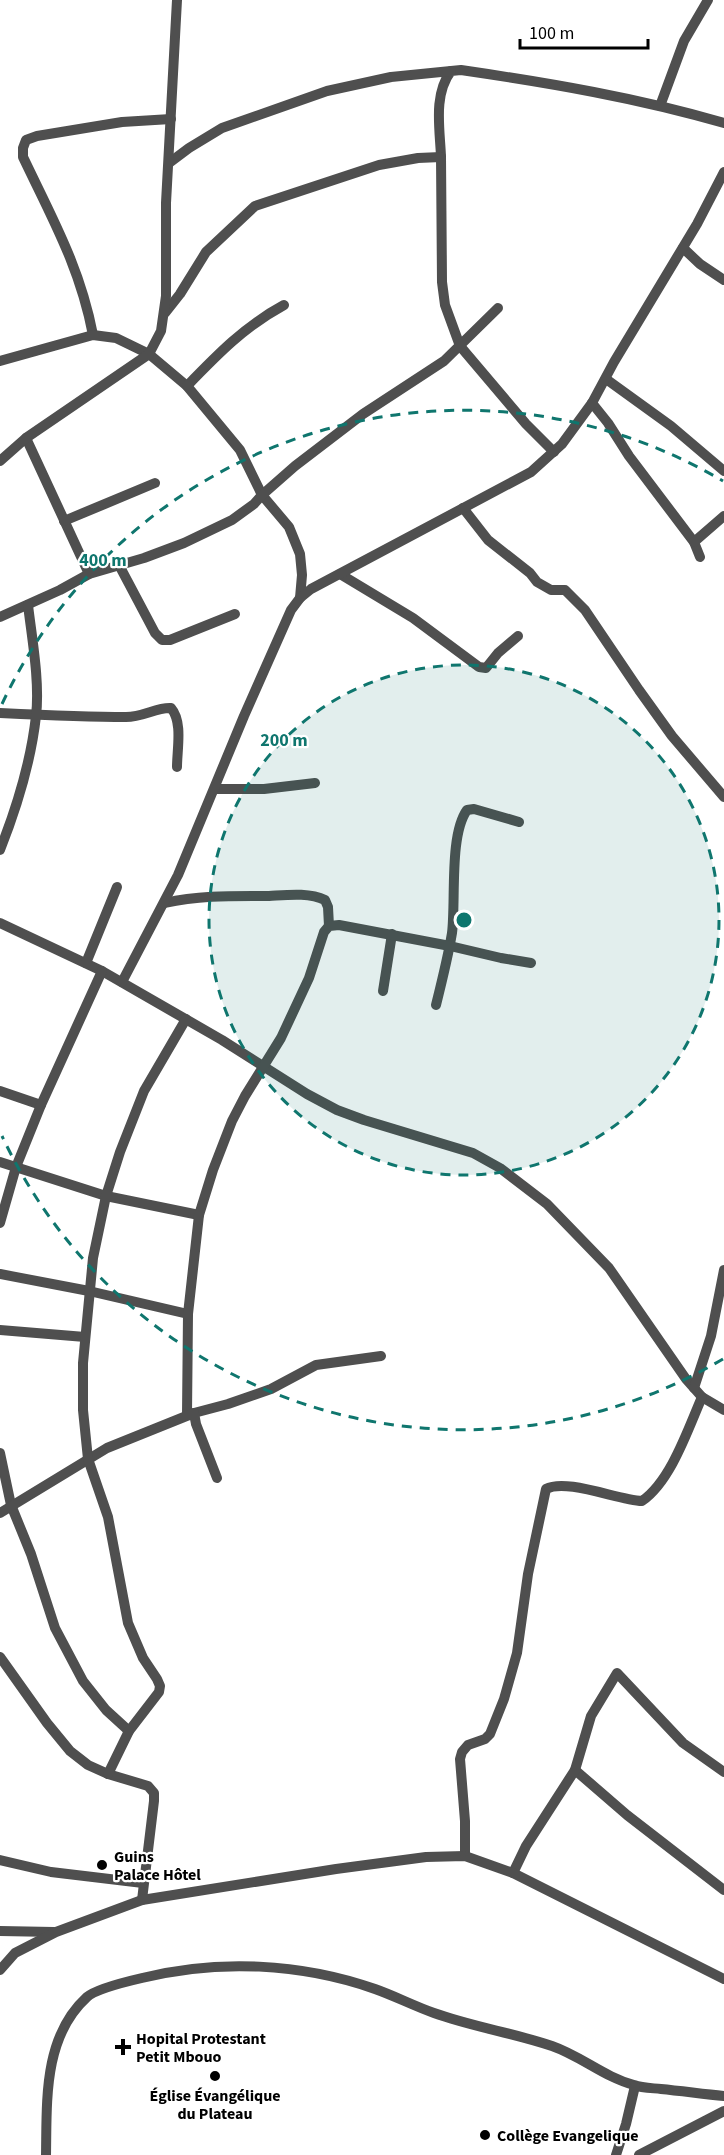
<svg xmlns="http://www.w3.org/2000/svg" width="724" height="2155" viewBox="0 0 724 2155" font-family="'Source Sans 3',sans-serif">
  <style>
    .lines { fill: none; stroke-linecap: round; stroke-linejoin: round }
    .minor { stroke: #4f4f4f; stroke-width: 10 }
    .ring { fill: none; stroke: #0f766e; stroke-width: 3; stroke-dasharray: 10 8 }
    .poi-dot { fill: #000; stroke: #fff; stroke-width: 2 }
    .labels { text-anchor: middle; stroke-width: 4.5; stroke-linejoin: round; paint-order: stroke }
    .poi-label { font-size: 16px; font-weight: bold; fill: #000; stroke: #fff; text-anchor: start }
    .centre { fill: #0f766e; stroke: #fff; stroke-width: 3 }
    .ring-label { font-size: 18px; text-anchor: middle; font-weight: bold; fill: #0f766e; stroke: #fff; stroke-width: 4.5; stroke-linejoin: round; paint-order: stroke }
  </style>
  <rect width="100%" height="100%" fill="#fff"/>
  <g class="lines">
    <g class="minor">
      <polyline points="660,106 684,41 708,0"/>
      <path d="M441 157C440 129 433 95 451 71L461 70C550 83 638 98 724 123"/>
      <polyline points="169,163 189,148 222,128 327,91 391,77 451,71"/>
      <polyline points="683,248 700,264 724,280"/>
      <polyline points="165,313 180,294 206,252 255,206 379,165 418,158 441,157 442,282 445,305 460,346 526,424 554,452"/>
      <path d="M93 335C80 267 52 218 23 157V148L26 140 37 136 122 122 171 119"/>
      <polyline points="0,361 93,335 116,338 149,354 187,386 240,450 262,495 289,527 300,554 302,575 300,598"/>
      <polyline points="606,379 671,426 724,471"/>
      <path d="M187 386C217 355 245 326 284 305"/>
      <polyline points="592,403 608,423 629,456 694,542 700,557"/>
      <polyline points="26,438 89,574"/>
      <polyline points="0,461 26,438 149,354 161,331 166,296 166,203 177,0"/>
      <polyline points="463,508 488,540 530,573 537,582 551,590 565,590 585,610 639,690 672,736 724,797"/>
      <polyline points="64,521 155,483"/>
      <polyline points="694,542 724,516"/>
      <polyline points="119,565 155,633 162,640 170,640 235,614"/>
      <polyline points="340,574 413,618 479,667 486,668 498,653 518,636"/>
      <polyline points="0,617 60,590 89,574 144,558 184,543 232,520 254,504 262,495 295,466 363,414 444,361 498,308"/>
      <path d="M0 713C42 715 84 717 126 717 143 717 157 707 171 708 183 722 177 749 177 767"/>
      <polyline points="215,789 264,789 315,783"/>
      <path d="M0 850C17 807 31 761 36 716 40 682 32 639 28 605"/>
      <path d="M165 903C200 895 233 896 269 896 286 895 309 892 325 900L328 907 329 926"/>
      <polyline points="0,923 102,971 222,1040 307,1094 337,1110 364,1120 473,1153 500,1168 547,1204 609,1268 686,1379 702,1397 724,1410"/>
      <polyline points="86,963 117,887"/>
      <polyline points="122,982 178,875 244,716 291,610 300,598 311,589 531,472 562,444 592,403 614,362 697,224 724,172"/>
      <polyline points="383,991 392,934"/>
      <path d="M436 1005C442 981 448 957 452 933 456 901 449 835 467 810L474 809 519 822"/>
      <polyline points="0,1091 41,1105"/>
      <polyline points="0,1162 106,1196 199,1215"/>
      <polyline points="0,1223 16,1167 41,1105 102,971"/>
      <polyline points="0,1274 89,1291 188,1314"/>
      <polyline points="0,1330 85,1337"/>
      <polyline points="694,1388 711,1336 724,1270"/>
      <polyline points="194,1413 228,1404 271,1389 316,1365 381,1356"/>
      <polyline points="187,1414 188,1314 199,1215 213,1170 232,1121 245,1096 281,1038 309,978 324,932 329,926 339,925 450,946 501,958 531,963"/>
      <polyline points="0,1453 11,1505 31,1554 55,1628 83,1681 106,1710 129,1731"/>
      <polyline points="0,1513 107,1448 194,1413 196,1424 217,1478"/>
      <polyline points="0,1657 47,1723 70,1751 88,1765 108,1774 148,1786 154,1793 154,1801 142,1900"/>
      <polyline points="575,1770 627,1815 724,1890"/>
      <polyline points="108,1774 129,1731 159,1692 160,1686 157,1679 143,1658 128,1623 108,1517 88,1459 83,1410 83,1363 93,1258 106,1196 120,1152 144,1091 186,1019"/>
      <path d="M465 1856V1821L460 1759 462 1752 468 1745 485 1739 490 1734 504 1699 517 1653 528 1574 546 1489C566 1478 618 1500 642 1501 671 1481 688 1429 702 1397"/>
      <polyline points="0,1860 51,1872 143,1883"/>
      <polyline points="513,1873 526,1846 575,1770 591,1716 617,1673 683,1743 724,1772"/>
      <polyline points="0,1931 54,1932"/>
      <polyline points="0,1970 15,1953 56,1932 142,1900 336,1869 426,1857 465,1856 513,1873 724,1979"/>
      <path d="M46 2155C47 2101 43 2037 87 1997 96 1989 129 1981 142 1978 218 1959 301 1963 375 1989 395 1996 414 2006 434 2013 473 2027 514 2033 552 2046 581 2056 604 2077 634 2085 642 2088 652 2088 661 2089 682 2091 703 2094 724 2096"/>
      <polyline points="616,2155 626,2124 635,2086"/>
      <polyline points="639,2155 724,2111"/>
    </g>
  </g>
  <circle cx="464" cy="920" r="255" fill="#0f766e" fill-opacity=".12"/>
  <g class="ring">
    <circle cx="464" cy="920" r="255"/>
    <path d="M723 1359A510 510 0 0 1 2 1136M2 704A510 510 0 0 1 723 481"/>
  </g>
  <g class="poi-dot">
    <circle cx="102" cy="1865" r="6"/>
    <path d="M120 2038h6v6h6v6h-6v6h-6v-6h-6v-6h6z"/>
    <circle cx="215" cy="2076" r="6"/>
    <circle cx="485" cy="2135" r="6"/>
  </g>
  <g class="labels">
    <g class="poi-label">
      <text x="114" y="1862">Guins<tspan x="114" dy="18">Palace Hôtel</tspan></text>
      <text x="136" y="2044">Hopital Protestant<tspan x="136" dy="18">Petit Mbouo</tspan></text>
      <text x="215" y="2101" text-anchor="middle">Église Évangélique<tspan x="215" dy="18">du Plateau</tspan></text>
      <text x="497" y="2141">Collège Evangelique</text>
    </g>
  </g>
  <circle cx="464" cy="920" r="9" class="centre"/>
  <g class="ring-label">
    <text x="103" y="566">400 m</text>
    <text x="284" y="746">200 m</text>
  </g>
  <path d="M520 39v9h128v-9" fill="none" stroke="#000000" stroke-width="3"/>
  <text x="529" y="39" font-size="18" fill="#000000" stroke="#ffffff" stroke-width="4.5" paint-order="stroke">100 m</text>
</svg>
